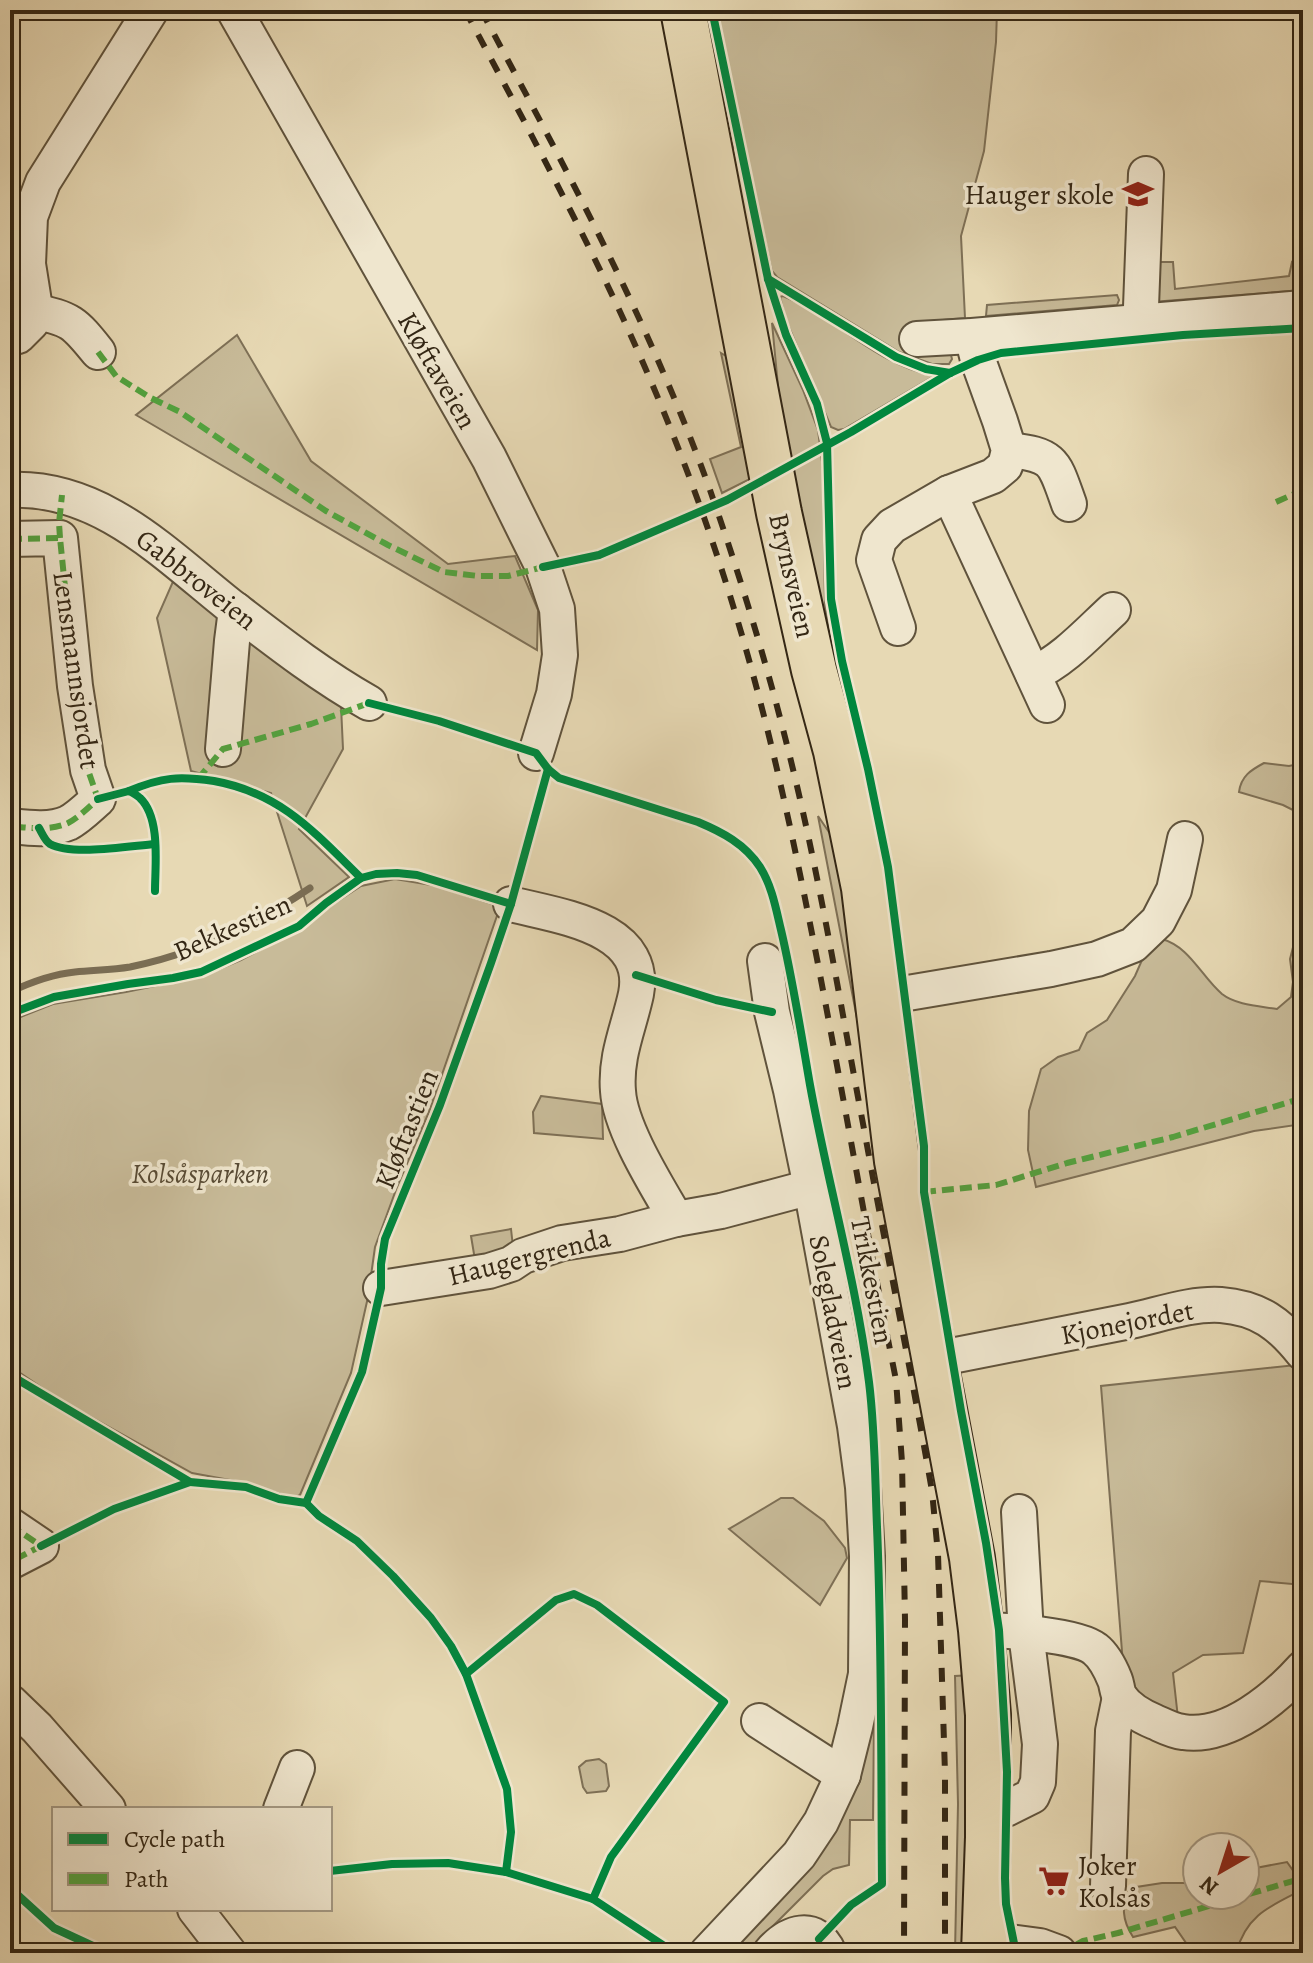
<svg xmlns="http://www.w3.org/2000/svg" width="1313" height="1963" viewBox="0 0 1313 1963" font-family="Alegreya,serif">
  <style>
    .green { fill: #c8bb99; stroke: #7e7056; stroke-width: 2 }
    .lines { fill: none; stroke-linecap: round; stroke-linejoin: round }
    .stream { stroke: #7a6d54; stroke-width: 7 }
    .minor-casing { stroke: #60533c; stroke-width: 38 }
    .major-casing { stroke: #332614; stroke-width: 48 }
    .minor { stroke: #efe6ce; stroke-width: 34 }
    .major { stroke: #e7d9b4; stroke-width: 44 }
    .rail { stroke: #332614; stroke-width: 6; stroke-dasharray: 14 14; stroke-linecap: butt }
    .quiet { stroke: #52a33f; stroke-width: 6; stroke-dasharray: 12 6; stroke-linecap: butt }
    .cycleway-casing { stroke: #efe6ce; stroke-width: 13 }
    .cycleway { stroke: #00873e; stroke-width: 8 }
    .labels { text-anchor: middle; stroke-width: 7; stroke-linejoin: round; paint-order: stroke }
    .poi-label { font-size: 28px; fill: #332614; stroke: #efe6ce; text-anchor: end }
    .street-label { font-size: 28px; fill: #332614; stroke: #efe6ce }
    .park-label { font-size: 28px; font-style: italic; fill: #584b35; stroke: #efe6ce }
  </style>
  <rect width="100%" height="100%" fill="#e7d9b4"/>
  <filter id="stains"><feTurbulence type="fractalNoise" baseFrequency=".0025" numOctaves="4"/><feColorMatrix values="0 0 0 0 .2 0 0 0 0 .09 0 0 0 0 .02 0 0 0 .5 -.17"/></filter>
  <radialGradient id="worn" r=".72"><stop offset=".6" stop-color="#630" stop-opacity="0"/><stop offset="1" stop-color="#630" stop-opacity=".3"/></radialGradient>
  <g class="green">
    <polygon points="697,10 997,10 996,42 984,151 961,236 965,318 910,323 916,350 946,350 951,355 952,359 949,364 932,364 899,352 777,277 772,271 746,156 730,144"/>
    <polygon points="1158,262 1173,262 1175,289 1289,276 1292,262 1300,266 1303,272 1303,290 1152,302"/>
    <polygon points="1117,295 1119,300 1117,305 986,316 987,305"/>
    <path d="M783 296C837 318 875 364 934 376L844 429 838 430 831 427 786 320 780 297Z"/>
    <polygon points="772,323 803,390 818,430 823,470 825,605 832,650 882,864 896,971 780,407"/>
    <polygon points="237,335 311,461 448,564 515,556 538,610 537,650 136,415"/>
    <polygon points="721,353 726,356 731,364 754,477 722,493 710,459 741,447"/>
    <polygon points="175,577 341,706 343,749 299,829 349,877 307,906 271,793 191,771 157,618"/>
    <path d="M1264 763 1289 766 1303 763V832L1295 811 1283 805 1239 792C1241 776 1251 770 1264 763Z"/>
    <polygon points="818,816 833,838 843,865 871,1091"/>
    <polygon points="395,879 437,886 495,905 499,910 429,1112 397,1187 375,1247 368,1297 351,1373 300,1495 294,1498 246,1483 192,1473 57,1398 10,1366 10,1026 18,1018 53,1004 126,992 203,976 241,960 304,927 332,905 361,886"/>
    <path d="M1303 908V1124L1254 1131 1036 1187 1028 1150 1029 1111 1041 1069 1058 1057 1079 1050 1087 1033 1107 1020 1135 976 1142 960 1152 947 1162 939C1190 947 1201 976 1222 994 1236 1005 1259 1006 1277 1009L1291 997 1293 982 1290 959Z"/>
    <polygon points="541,1096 602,1104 603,1139 534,1133 533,1112"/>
    <polygon points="511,1229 514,1256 476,1266 471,1236"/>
    <polygon points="1296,1365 1303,1378 1303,1585 1260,1581 1243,1653 1203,1655 1173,1673 1178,1718 1126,1702 1101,1386"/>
    <polygon points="781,1498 793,1498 824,1521 845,1548 847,1558 820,1605 729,1529"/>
    <polygon points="972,1675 971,1953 955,1953 958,1804 955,1676"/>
    <polygon points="874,1719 873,1820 850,1820 849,1865 833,1869 823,1876 756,1943 749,1953 719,1953 869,1737"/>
    <polygon points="599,1759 606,1764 609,1786 606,1791 587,1793 583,1787 579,1767 586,1761"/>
    <path d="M1287 1862 1294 1872 1300 1891C1268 1907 1246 1916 1236 1953H1193L1175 1927 1133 1937C1122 1920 1121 1906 1130 1888L1162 1883H1197V1895H1245V1870Z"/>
  </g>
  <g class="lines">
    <path class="stream" d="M10 992C29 983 54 974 75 972 93 970 112 970 130 967 195 954 255 925 310 888"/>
    <defs>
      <g id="minor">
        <polyline points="234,10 489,458 543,567 557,609 560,655 554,694 536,753"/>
        <polyline points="1141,307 1146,174"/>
        <path d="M33 311C71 319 74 322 98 352"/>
        <polyline points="10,338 18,336 31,323 34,302 28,264 30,217 43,182 151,10"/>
        <polyline points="917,339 972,336 1303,308"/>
        <path d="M1009 450C1055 455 1054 462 1069 504"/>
        <path d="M10 490C99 486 163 552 228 604 275 640 318 674 369 703"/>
        <polyline points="949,493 1047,705"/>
        <path d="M10 539 60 538 75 686 88 770 98 799C89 807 78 818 68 823 50 831 29 828 10 826"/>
        <polyline points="898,628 874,560 879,540 892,526 949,493 993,476 1005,466 1009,450 1000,421 978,360 972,336"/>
        <path d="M1033 674C1063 661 1089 632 1113 610"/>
        <polyline points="223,749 232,641 236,610"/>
        <path d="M511 904C556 916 649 926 636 994 629 1027 615 1056 618 1091 620 1128 657 1186 676 1219"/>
        <polyline points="878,998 1051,969 1097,959 1133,945 1158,921 1174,890 1185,839"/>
        <polyline points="381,1288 489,1271 511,1264 523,1256 562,1243 620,1234 676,1219 721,1211 811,1187"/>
        <path d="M936 1359C1000 1346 1065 1334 1130 1321 1159 1315 1191 1303 1221 1305 1259 1308 1280 1324 1303 1353"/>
        <polyline points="10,1525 41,1546 10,1562"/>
        <path d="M981 1630C1004 1630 1078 1635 1095 1649 1104 1656 1111 1670 1115 1680 1117 1685 1117 1692 1120 1697 1128 1709 1143 1717 1155 1722 1164 1726 1173 1731 1183 1732 1228 1739 1276 1698 1303 1668"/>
        <polyline points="10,1702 37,1728 108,1809"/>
        <polyline points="759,1721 843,1775"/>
        <polyline points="988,1808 1006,1809 1032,1796 1038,1782 1040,1744 1026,1633 1019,1512"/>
        <polyline points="281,1809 297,1768"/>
        <polyline points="1108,1886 1113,1731 1120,1697"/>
        <polyline points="195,1909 229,1953"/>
        <polyline points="984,1939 1040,1946 1059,1953"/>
        <polyline points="707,1953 799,1855 821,1822 843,1775 855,1727 866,1674 867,1556 863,1487 855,1426 811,1187 791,1090 772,1012 765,961"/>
        <path d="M770 1953C788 1932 815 1922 829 1953"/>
      </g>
      <polyline id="major" points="683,10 779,513 814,670 836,751 864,888 897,1161 972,1558 981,1630 988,1715 988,1837 984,1953"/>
    </defs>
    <use href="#minor" class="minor-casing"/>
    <use href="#major" class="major-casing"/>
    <use href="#minor" class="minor"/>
    <use href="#major" class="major"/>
    <g class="rail">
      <path d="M465 10C516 106 568 202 615 301 662 401 703 506 735 612 770 727 794 841 817 959 844 1099 868 1240 896 1380L902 1462 905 1619 904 1953"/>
      <path d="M481 10C565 167 650 323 710 490 740 576 767 664 789 753 820 877 840 1003 864 1129 886 1250 911 1370 932 1491L938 1554 945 1773V1953"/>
    </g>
    <g class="quiet">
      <polyline points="98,352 116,376 149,397 180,412 326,511 388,545 444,572 478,576 508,576 543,567"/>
      <polyline points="1276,502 1303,490"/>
      <polyline points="60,538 59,523 62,495"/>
      <path d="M10 539 60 538 75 686 88 770 98 799C89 807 78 818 68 823 50 831 29 828 10 826"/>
      <polyline points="198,779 223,749 311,724 369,703"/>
      <polyline points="924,1192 996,1185 1067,1163 1173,1137 1303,1098"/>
      <polyline points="10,1525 41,1546 10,1562"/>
      <polyline points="1061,1953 1083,1941 1118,1933 1303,1878"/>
    </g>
    <defs>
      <g id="cycleway">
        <polyline points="712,10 768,279 786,335 817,404 827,443 831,599 842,661 868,769 888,867 924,1146 924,1192 961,1411 986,1543 999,1630 1007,1772 1005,1878 1006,1904 1016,1953"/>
        <polyline points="768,279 896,357 926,369 950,373"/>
        <polyline points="543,567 599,555 727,500 851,432 950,373 978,360 1001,353 1183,335 1303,328"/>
        <path d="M369 703 439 721 536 753 548 769 559 778 698 822C722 832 745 844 760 867 772 886 776 909 781 930 793 981 801 1033 810 1085 828 1184 856 1281 869 1382 875 1430 875 1478 877 1527 882 1646 881 1765 882 1884L851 1905 819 1939"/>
        <path d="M129 791C162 777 179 776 214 781 281 793 315 833 361 878"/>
        <path d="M98 799 129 791C133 793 137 795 140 798 161 818 155 865 155 891"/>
        <path d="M39 828C42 833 45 841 50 844 72 856 130 846 155 844"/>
        <polyline points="636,975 716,1000 772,1012"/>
        <polyline points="10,1019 17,1011 54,997 128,984 173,978 201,972 299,926 326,903 361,878 376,874 397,873 417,875 511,904"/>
        <polyline points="10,1375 190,1482 246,1487 279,1499 306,1503 319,1516 357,1541 393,1576 431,1618 451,1646 466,1674 507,1789 511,1832 506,1872"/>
        <polyline points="306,1503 362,1372 381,1288 381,1264 385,1239 440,1105 491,963 511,904 548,769"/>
        <polyline points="41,1546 114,1509 190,1482"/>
        <polyline points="466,1674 556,1600 574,1594 597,1605 724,1702 611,1857 593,1899"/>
        <polyline points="330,1871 392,1864 448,1863 506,1872 593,1899 675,1953"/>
        <polyline points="10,1888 54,1928 108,1953"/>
      </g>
    </defs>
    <use href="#cycleway" class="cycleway-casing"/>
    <use href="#cycleway" class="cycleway"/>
  </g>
  <defs>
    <symbol id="school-bare" viewBox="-9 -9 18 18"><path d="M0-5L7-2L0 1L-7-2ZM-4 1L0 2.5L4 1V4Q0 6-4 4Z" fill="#8f2418" stroke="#efe6ce" stroke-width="2.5" paint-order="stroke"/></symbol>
    <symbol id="supermarket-bare" viewBox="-9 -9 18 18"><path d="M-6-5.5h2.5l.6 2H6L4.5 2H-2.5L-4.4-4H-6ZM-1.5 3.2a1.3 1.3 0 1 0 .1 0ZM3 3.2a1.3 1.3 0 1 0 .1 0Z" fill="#8f2418" stroke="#efe6ce" stroke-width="2.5" paint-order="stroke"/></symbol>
  </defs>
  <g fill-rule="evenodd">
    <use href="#school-bare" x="1116" y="172" width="44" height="44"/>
    <use href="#supermarket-bare" x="1032" y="1859" width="44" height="44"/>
  </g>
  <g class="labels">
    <g class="poi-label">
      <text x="1114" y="204">Hauger skole</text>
      <text x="1078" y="1875" text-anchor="start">Joker<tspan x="1078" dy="32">Kolsås</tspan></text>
    </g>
    <g class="street-label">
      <text transform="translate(438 370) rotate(60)" y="10">Kløftaveien</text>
      <text transform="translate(793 575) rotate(77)" y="10">Brynsveien</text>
      <text transform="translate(197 579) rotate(38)" y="10">Gabbroveien</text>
      <text transform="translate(77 670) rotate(82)" y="10">Lensmannsjordet</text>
      <text transform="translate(232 927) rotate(-24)" y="10">Bekkestien</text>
      <text transform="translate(406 1129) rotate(-68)" y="10">Kløftastien</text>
      <text transform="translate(529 1256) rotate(-14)" y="10">Haugergrenda</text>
      <text transform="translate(873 1280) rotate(79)" y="10">Trikkestien</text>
      <text transform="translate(834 1312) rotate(79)" y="10">Solegladveien</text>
      <text transform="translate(1127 1322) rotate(-11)" y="10">Kjonejordet</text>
    </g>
    <g class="park-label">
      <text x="200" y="1183">Kolsåsparken</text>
    </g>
  </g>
  <rect width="1313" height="1963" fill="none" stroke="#e7d9b4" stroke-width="40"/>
  <rect x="12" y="12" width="1289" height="1939" fill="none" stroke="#332614" stroke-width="4"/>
  <rect x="20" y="20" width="1273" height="1923" fill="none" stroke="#332614" stroke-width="2"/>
  <rect x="52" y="1807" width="280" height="104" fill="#efe6ce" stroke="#a49984" stroke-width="2"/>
  <rect x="68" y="1833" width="40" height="12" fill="#00873e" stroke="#a49984" stroke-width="2"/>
  <text x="124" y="1847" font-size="24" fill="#332614">Cycle path</text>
  <rect x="68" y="1873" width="40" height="12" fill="#52a33f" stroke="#a49984" stroke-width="2"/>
  <text x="124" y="1887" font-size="24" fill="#332614">Path</text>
  <g transform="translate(1221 1871) rotate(219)"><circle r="38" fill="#efe6ce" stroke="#a49984" stroke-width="2"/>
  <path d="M0-6L14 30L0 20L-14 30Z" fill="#8f2418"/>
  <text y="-12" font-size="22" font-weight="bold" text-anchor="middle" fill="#332614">N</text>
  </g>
  <rect width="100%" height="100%" filter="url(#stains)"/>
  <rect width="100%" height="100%" fill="url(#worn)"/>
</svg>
